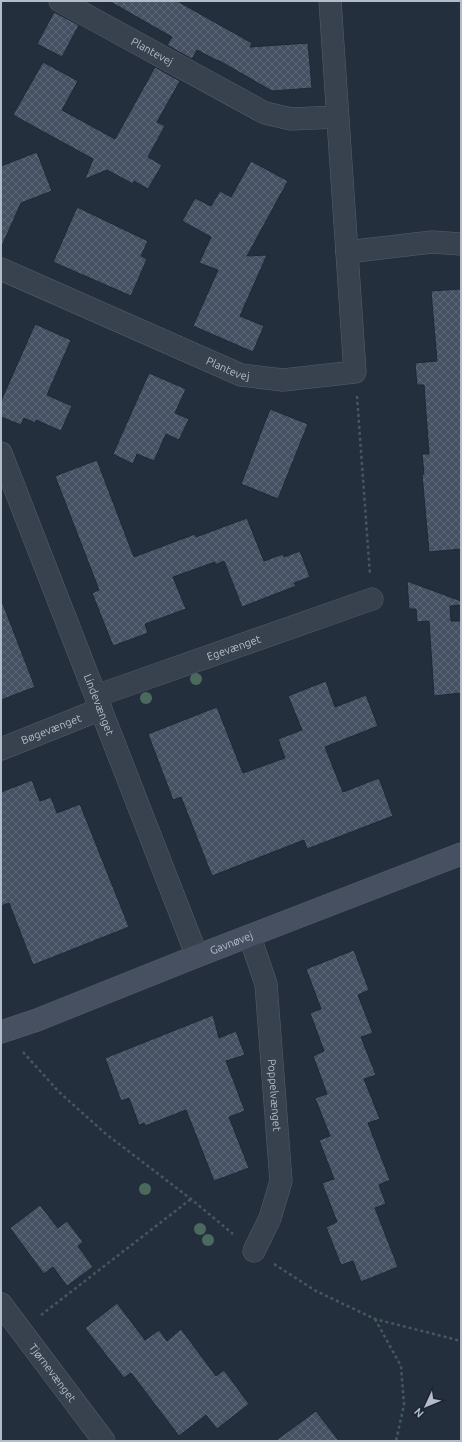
<svg xmlns="http://www.w3.org/2000/svg" width="462" height="1442" viewBox="0 0 462 1442" font-family="Ubuntu,sans-serif">
  <style>
    .building { fill: url(#building-cross-hatch); stroke: #1f2835 }
    .lines { fill: none; stroke-linecap: round; stroke-linejoin: round }
    .street-casing { stroke: #565f6c; stroke-width: 23 }
    .secondary-casing { stroke: #565f6c; stroke-width: 23 }
    .path { stroke: #44595c; stroke-width: 2.5; stroke-dasharray: 3 3; stroke-linecap: butt }
    .street { stroke: #38414e; stroke-width: 22 }
    .secondary { stroke: #465061; stroke-width: 22 }
    .tree { fill: #4b6a5d }
    .labels { text-anchor: middle; stroke-width: 3; stroke-linejoin: round; paint-order: stroke }
    .street-label { font-size: 11px; fill: #b4bcc9; stroke: #1d2633 }
  </style>
  <defs>
    <pattern id="building-cross-hatch" width="8" height="8" patternUnits="userSpaceOnUse"><rect width="8" height="8" fill="#455162"/><path d="M0 0l8 8M0 8l8-8" fill="none" stroke="#5d6877"/></pattern>
  </defs>
  <rect width="100%" height="100%" fill="#242f3e"/>
  <g class="building">
    <polygon points="109,1 177,1 252,43 250,47 308,43 312,88 272,91 218,60 218,61 197,50 192,59 167,45 172,37"/>
    <polygon points="54,12 79,25 62,57 37,44"/>
    <polygon points="43,62 78,81 62,110 115,139 155,67 180,81 157,122 165,126 148,157 162,165 148,189 134,181 133,184 107,170 85,179 93,159 13,115"/>
    <polygon points="37,152 52,191 21,203 1,248 1,166"/>
    <polygon points="251,161 288,181 247,256 267,255 240,316 264,326 253,352 193,326 218,270 199,263 211,237 182,221 195,198 211,206 220,191 231,197"/>
    <polygon points="77,207 148,241 141,256 147,259 131,296 53,262"/>
    <polygon points="461,289 461,549 429,552 422,474 424,474 422,454 429,454 424,385 417,385 415,363 437,361 431,291"/>
    <polygon points="35,324 71,340 47,395 72,406 61,431 36,420 35,423 24,418 21,425 1,417 1,401"/>
    <polygon points="149,373 186,389 175,413 189,419 179,440 166,434 154,461 137,454 133,464 113,454"/>
    <polygon points="270,409 308,424 278,499 241,484"/>
    <polygon points="97,460 134,557 195,534 196,537 247,518 264,561 283,554 284,557 300,551 310,577 294,583 296,586 242,607 224,561 215,565 215,562 173,577 186,609 145,624 148,633 113,646 92,593 99,590 55,476"/>
    <polygon points="407,581 461,601 461,605 450,606 451,621 461,621 461,693 434,696 429,621 417,622 416,609 409,609"/>
    <polygon points="1,604 3,604 35,687 1,700"/>
    <polygon points="326,681 335,707 366,695 378,726 325,747 343,792 379,778 393,816 307,849 304,840 212,876 181,797 173,800 148,734 217,707 243,773 285,758 278,739 302,730 288,696"/>
    <polygon points="32,780 40,801 51,797 57,813 80,804 129,927 33,965 9,903 1,906 1,792"/>
    <polygon points="354,950 369,990 358,995 373,1033 361,1037 376,1075 364,1079 380,1119 368,1123 390,1180 379,1185 386,1204 375,1208 398,1267 361,1282 353,1261 341,1265 326,1227 337,1222 322,1183 334,1179 319,1140 330,1136 315,1098 327,1094 313,1056 324,1051 310,1013 321,1009 306,969"/>
    <polygon points="213,1015 219,1038 236,1031 245,1055 226,1061 245,1111 229,1117 249,1168 214,1181 186,1110 145,1126 144,1123 139,1125 129,1098 121,1101 105,1058"/>
    <polygon points="40,1205 58,1228 67,1221 83,1242 78,1246 93,1267 67,1286 53,1267 44,1274 10,1228"/>
    <polygon points="117,1303 145,1340 159,1330 167,1341 181,1329 216,1376 224,1370 249,1404 217,1429 206,1415 179,1436 131,1373 124,1378 85,1328"/>
    <polygon points="316,1411 339,1441 275,1441"/>
  </g>
  <g class="lines">
    <defs>
      <g id="street">
        <path id="s1" d="M60 1 265 113 291 119 337 117"/>
        <polyline points="347,252 432,242 461,244"/>
        <path id="s2" d="M1 269 241 375 283 380 355 372 330 1"/>
        <path id="s3" d="M1 453 197 956"/>
        <path id="s4" d="M96 696 372 599"/>
        <path id="s5" d="M1 749 101 709"/>
        <path id="s6" d="M250 937 266 984 281 1181 270 1218 254 1251"/>
        <path id="s7" d="M1 1304 104 1441"/>
      </g>
      <g id="secondary">
        <path id="s8" d="M1 1032 37 1020 197 956 461 854"/>
      </g>
    </defs>
    <use href="#street" class="street-casing"/>
    <use href="#secondary" class="secondary-casing"/>
    <g class="path">
      <polyline points="357,396 370,575"/>
      <polyline points="23,1052 59,1092 106,1134 191,1199 233,1234"/>
      <polyline points="274,1264 316,1291 375,1319 461,1341"/>
      <polyline points="41,1315 191,1199"/>
      <polyline points="375,1319 401,1366 404,1405 396,1441"/>
    </g>
    <use href="#street" class="street"/>
    <use href="#secondary" class="secondary"/>
  </g>
  <g class="tree">
    <circle cx="196" cy="679" r="6"/>
    <circle cx="146" cy="698" r="6"/>
    <circle cx="145" cy="1189" r="6"/>
    <circle cx="200" cy="1229" r="6"/>
    <circle cx="208" cy="1240" r="6"/>
  </g>
  <g class="labels">
    <g class="street-label">
      <text dy="4" stroke="none"><textPath href="#s1" startOffset="105">Plantevej</textPath></text>
      <text dy="4" stroke="none"><textPath href="#s2" startOffset="248">Plantevej</textPath></text>
      <text dy="4" stroke="none"><textPath href="#s4" startOffset="146">Egevænget</textPath></text>
      <text dy="4" stroke="none"><textPath href="#s3" startOffset="270">Lindevænget</textPath></text>
      <text dy="4" stroke="none"><textPath href="#s5" startOffset="54">Bøgevænget</textPath></text>
      <text dy="4" stroke="none"><textPath href="#s8" startOffset="247">Gavnøvej</textPath></text>
      <text dy="4" stroke="none"><textPath href="#s6" startOffset="161">Poppelvænget</textPath></text>
      <text dy="4" stroke="none"><textPath href="#s7" startOffset="86">Tjørnevænget</textPath></text>
    </g>
  </g>
  <rect width="462" height="1442" fill="none" stroke="#b4bcc9" stroke-width="4"/>
  <g transform="translate(426 1406) rotate(226)" stroke="#1d2633" stroke-width="3" paint-order="stroke">
  <path d="M0-3L7 15L0 10L-7 15Z" fill="#b4bcc9"/>
  <text y="-6" font-size="11" font-weight="bold" text-anchor="middle" fill="#b4bcc9">N</text>
  </g>
</svg>
